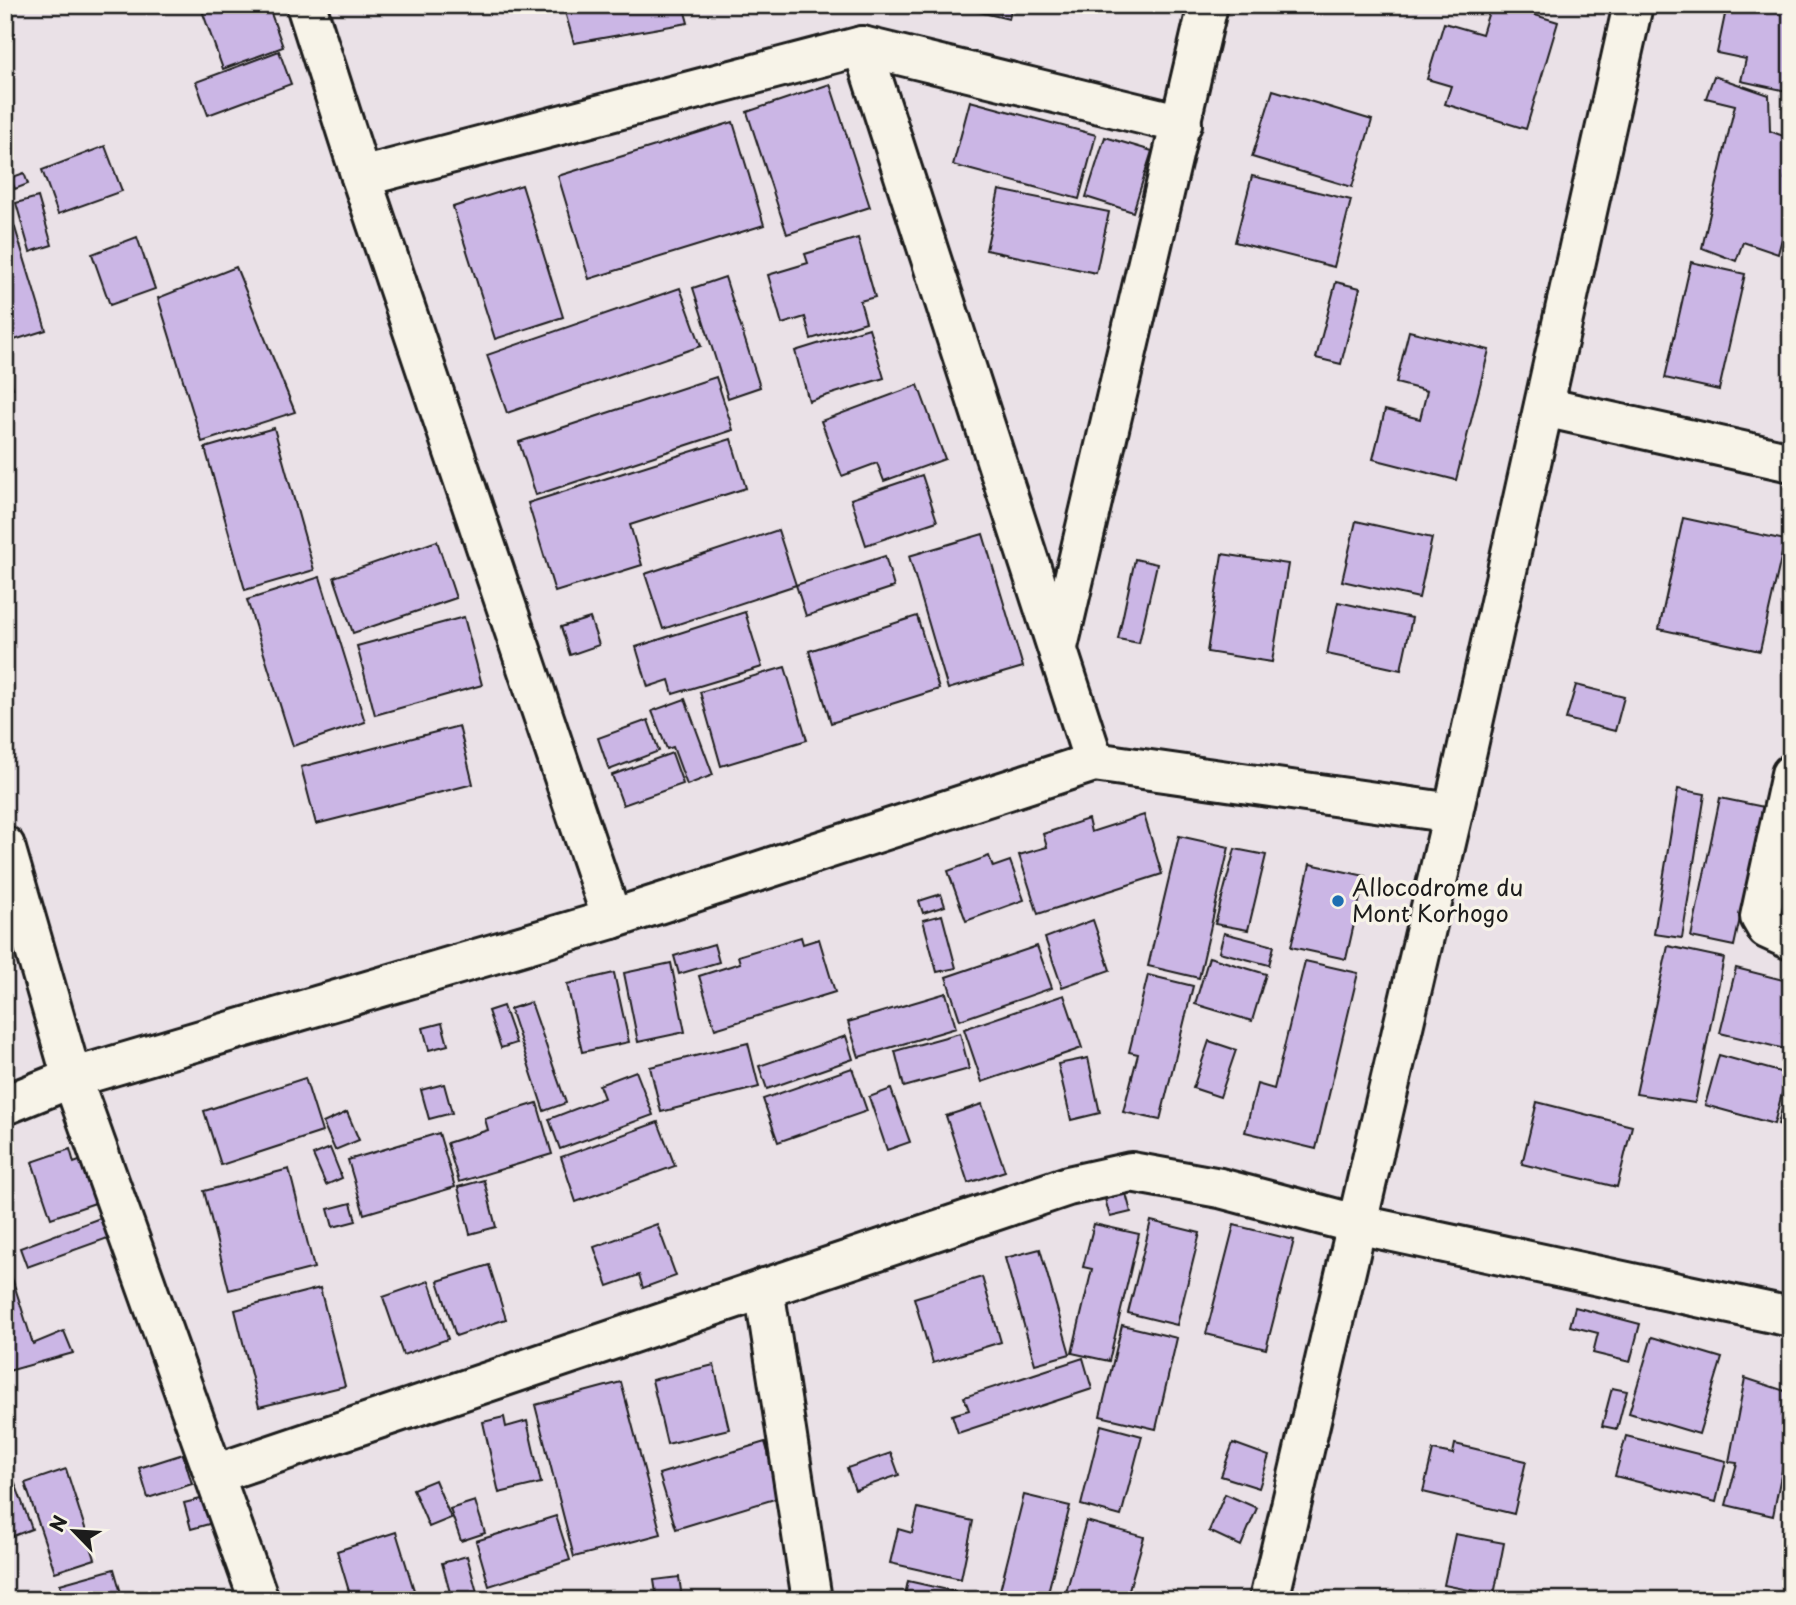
<svg xmlns="http://www.w3.org/2000/svg" width="1796" height="1605" viewBox="0 0 1796 1605" font-family="'Playpen Sans',sans-serif">
  <style>
    .building { fill: #cbb6e5; stroke: #1c1c1c; stroke-width: 2 }
    .lines { fill: none; stroke-linecap: round; stroke-linejoin: round }
    .minor-casing { stroke: #1c1c1c; stroke-width: 44 }
    .minor { stroke: #f7f3e8; stroke-width: 38 }
    .poi-dot { fill: #1f6fb2; stroke: #f7f3e8; stroke-width: 2.5 }
    .labels { text-anchor: middle; stroke-width: 7; stroke-linejoin: round; paint-order: stroke }
    .poi-label { font-size: 23px; fill: #1c1c1c; stroke: #f7f3e8; text-anchor: start }
  </style>
  <rect width="100%" height="100%" fill="#eae1e7"/>
  <filter id="ink" filterUnits="userSpaceOnUse"><feTurbulence type="fractalNoise" baseFrequency=".0143" numOctaves="2"/><feDisplacementMap in="SourceGraphic" scale="14" xChannelSelector="R" yChannelSelector="G"/><feConvolveMatrix kernelMatrix="1 2 1 2 8 2 1 2 1" color-interpolation-filters="sRGB"/></filter>
  <g filter="url(#ink)">
    <g class="building">
      <polygon points="200,5 268,5 283,47 223,69"/>
      <polygon points="563,5 683,5 688,23 574,43"/>
      <polygon points="950,5 1012,5 1009,19"/>
      <polygon points="1491,5 1502,5 1558,22 1526,129 1445,104 1451,86 1427,79 1444,23 1482,34"/>
      <polygon points="1727,5 1791,5 1791,92 1741,81 1746,59 1717,53"/>
      <polygon points="279,51 291,84 208,115 196,82"/>
      <polygon points="1714,76 1769,95 1770,131 1791,139 1791,156 1785,179 1791,182 1791,203 1778,254 1743,242 1736,261 1702,248 1735,105 1706,98"/>
      <polygon points="830,84 870,207 787,234 747,112"/>
      <polygon points="1273,90 1372,120 1352,187 1252,157"/>
      <polygon points="970,101 1096,135 1079,199 953,165"/>
      <polygon points="733,122 764,225 589,279 558,176"/>
      <polygon points="1105,137 1152,151 1133,212 1086,197"/>
      <polygon points="105,146 122,191 58,214 42,170"/>
      <polygon points="24,173 28,184 15,189 10,178"/>
      <polygon points="1252,176 1351,200 1334,267 1235,242"/>
      <polygon points="522,185 563,317 495,339 453,207"/>
      <polygon points="999,190 1109,212 1096,273 986,250"/>
      <polygon points="5,195 46,330 5,343"/>
      <polygon points="38,197 52,245 30,252 16,203"/>
      <polygon points="137,237 155,289 110,305 92,254"/>
      <polygon points="858,238 875,297 860,301 866,322 811,339 805,317 782,324 768,275 808,263 805,254"/>
      <polygon points="1691,262 1745,274 1719,390 1665,378"/>
      <polygon points="236,267 295,412 202,442 158,298"/>
      <polygon points="725,277 760,387 728,398 693,288"/>
      <polygon points="1336,282 1360,288 1341,364 1316,358"/>
      <polygon points="680,288 701,346 507,413 487,355"/>
      <polygon points="869,328 884,378 809,401 795,351"/>
      <polygon points="1409,331 1489,350 1456,480 1373,459 1385,410 1420,419 1427,391 1396,383"/>
      <polygon points="5,359 13,388 5,390"/>
      <polygon points="716,377 733,430 536,495 519,442"/>
      <polygon points="918,385 945,459 884,481 877,463 842,476 821,421"/>
      <polygon points="274,428 314,570 245,590 205,448"/>
      <polygon points="731,439 746,488 630,525 642,565 555,592 528,503"/>
      <polygon points="922,475 937,521 866,545 851,499"/>
      <polygon points="1683,518 1785,540 1760,651 1659,629"/>
      <polygon points="1356,521 1432,538 1419,598 1342,581"/>
      <polygon points="778,530 796,585 663,629 645,574"/>
      <polygon points="983,534 1023,667 948,689 909,556"/>
      <polygon points="437,541 456,598 353,633 334,577"/>
      <polygon points="1222,554 1288,564 1272,662 1207,652"/>
      <polygon points="885,556 894,587 806,616 796,585"/>
      <polygon points="1135,559 1157,564 1139,643 1118,639"/>
      <polygon points="320,577 365,722 293,746 247,600"/>
      <polygon points="1338,602 1412,618 1401,670 1327,654"/>
      <polygon points="745,612 762,667 673,694 669,680 648,687 636,647"/>
      <polygon points="917,616 939,689 831,723 809,651"/>
      <polygon points="464,617 482,685 375,715 357,646"/>
      <polygon points="590,618 599,645 570,655 561,627"/>
      <polygon points="785,667 807,740 721,766 700,692"/>
      <polygon points="1576,685 1624,697 1615,731 1566,719"/>
      <polygon points="685,699 713,775 687,785 673,747 667,749 652,711"/>
      <polygon points="648,720 659,751 609,770 598,738"/>
      <polygon points="459,726 473,784 316,824 301,767"/>
      <polygon points="672,753 683,784 623,805 612,775"/>
      <polygon points="1678,789 1705,794 1682,938 1654,934"/>
      <polygon points="1720,798 1764,807 1734,946 1691,937"/>
      <polygon points="1144,815 1162,874 1038,914 1019,855 1047,847 1043,834 1088,819 1091,832"/>
      <polygon points="1179,836 1229,847 1199,978 1148,966"/>
      <polygon points="1235,849 1266,855 1248,930 1215,924"/>
      <polygon points="989,856 993,867 1010,861 1024,900 966,921 948,871"/>
      <polygon points="1310,864 1365,876 1346,959 1291,947"/>
      <polygon points="941,894 945,906 923,913 919,901"/>
      <polygon points="942,915 956,968 937,972 923,920"/>
      <polygon points="1093,920 1110,970 1062,987 1045,938"/>
      <polygon points="1224,933 1274,946 1269,965 1219,952"/>
      <polygon points="801,937 803,944 819,939 835,992 715,1029 699,976 740,963 738,956"/>
      <polygon points="714,944 719,962 679,974 674,956"/>
      <polygon points="1037,946 1052,988 960,1020 946,977"/>
      <polygon points="1668,946 1724,958 1695,1103 1636,1094"/>
      <polygon points="1209,957 1266,974 1252,1021 1195,1004"/>
      <polygon points="1305,961 1358,973 1316,1149 1245,1132 1257,1084 1274,1089"/>
      <polygon points="671,963 685,1032 638,1042 624,973"/>
      <polygon points="1736,968 1791,982 1789,1050 1720,1033"/>
      <polygon points="614,973 629,1042 582,1052 567,984"/>
      <polygon points="1148,975 1193,986 1160,1120 1123,1112 1138,1054 1129,1052"/>
      <polygon points="946,993 956,1028 859,1057 848,1022"/>
      <polygon points="1064,995 1082,1048 982,1082 964,1029"/>
      <polygon points="531,1002 566,1103 544,1111 510,1009"/>
      <polygon points="503,1006 516,1043 501,1048 488,1011"/>
      <polygon points="442,1023 448,1045 429,1050 423,1028"/>
      <polygon points="960,1033 969,1069 904,1087 895,1051"/>
      <polygon points="846,1036 853,1059 767,1089 759,1066"/>
      <polygon points="1209,1041 1236,1050 1220,1097 1193,1088"/>
      <polygon points="748,1043 759,1087 661,1112 650,1067"/>
      <polygon points="1719,1055 1787,1074 1774,1124 1705,1105"/>
      <polygon points="1088,1058 1100,1113 1071,1120 1058,1064"/>
      <polygon points="852,1068 867,1111 778,1142 763,1099"/>
      <polygon points="636,1071 653,1115 560,1149 549,1119 604,1098 599,1085"/>
      <polygon points="1791,1075 1791,1128 1778,1124"/>
      <polygon points="305,1078 322,1132 221,1165 204,1111"/>
      <polygon points="444,1084 452,1113 429,1119 421,1090"/>
      <polygon points="891,1089 910,1142 887,1150 869,1097"/>
      <polygon points="1537,1102 1632,1126 1617,1187 1522,1164"/>
      <polygon points="537,1103 552,1154 459,1182 447,1143 488,1130 485,1119"/>
      <polygon points="982,1104 1005,1171 968,1183 946,1116"/>
      <polygon points="347,1112 359,1140 335,1150 323,1123"/>
      <polygon points="658,1122 675,1166 576,1202 561,1157"/>
      <polygon points="439,1133 455,1187 364,1214 348,1160"/>
      <polygon points="330,1148 342,1178 326,1185 313,1155"/>
      <polygon points="70,1149 74,1163 87,1158 101,1201 51,1218 32,1162"/>
      <polygon points="289,1169 314,1268 229,1290 204,1191"/>
      <polygon points="484,1180 496,1227 470,1234 458,1187"/>
      <polygon points="1125,1190 1131,1212 1110,1217 1104,1195"/>
      <polygon points="351,1203 356,1221 333,1227 328,1209"/>
      <polygon points="100,1218 108,1238 27,1267 20,1248"/>
      <polygon points="1151,1221 1200,1233 1177,1325 1128,1313"/>
      <polygon points="657,1224 676,1276 643,1288 639,1275 608,1286 594,1247"/>
      <polygon points="1094,1224 1139,1234 1109,1361 1072,1353 1092,1269 1083,1267"/>
      <polygon points="1234,1225 1294,1240 1266,1349 1206,1334"/>
      <polygon points="1040,1249 1070,1354 1035,1364 1005,1258"/>
      <polygon points="489,1265 506,1319 456,1336 438,1281"/>
      <polygon points="11,1275 33,1344 64,1331 73,1353 5,1372 5,1276"/>
      <polygon points="982,1277 1001,1342 933,1363 914,1298"/>
      <polygon points="429,1281 448,1339 403,1355 383,1297"/>
      <polygon points="320,1288 345,1386 259,1407 235,1310"/>
      <polygon points="1575,1307 1640,1324 1630,1362 1593,1353 1598,1333 1570,1326"/>
      <polygon points="1122,1325 1177,1338 1156,1429 1100,1416"/>
      <polygon points="1652,1337 1722,1358 1699,1434 1629,1413"/>
      <polygon points="1083,1358 1092,1389 958,1433 952,1415 969,1410 964,1397"/>
      <polygon points="714,1365 729,1429 667,1444 652,1380"/>
      <polygon points="1745,1378 1791,1393 1791,1425 1773,1516 1726,1505 1737,1463 1729,1462"/>
      <polygon points="621,1382 661,1534 574,1557 535,1405"/>
      <polygon points="1612,1388 1627,1391 1617,1429 1602,1426"/>
      <polygon points="504,1417 506,1427 527,1421 541,1483 499,1493 483,1422"/>
      <polygon points="1101,1425 1142,1436 1121,1516 1081,1505"/>
      <polygon points="1626,1436 1726,1461 1716,1502 1615,1476"/>
      <polygon points="765,1442 781,1497 676,1529 659,1474"/>
      <polygon points="1233,1443 1269,1456 1259,1488 1221,1476"/>
      <polygon points="1455,1444 1526,1461 1514,1514 1423,1492 1433,1450 1453,1454"/>
      <polygon points="891,1453 899,1475 855,1490 847,1468"/>
      <polygon points="183,1454 192,1484 148,1498 139,1468"/>
      <polygon points="66,1469 95,1559 55,1572 25,1483"/>
      <polygon points="435,1480 451,1518 429,1527 413,1489"/>
      <polygon points="15,1483 32,1529 5,1539 5,1487"/>
      <polygon points="1225,1494 1257,1508 1241,1546 1209,1531"/>
      <polygon points="1024,1495 1070,1506 1046,1600 1025,1600 999,1594"/>
      <polygon points="209,1497 216,1522 191,1529 184,1503"/>
      <polygon points="475,1501 485,1533 461,1541 450,1509"/>
      <polygon points="918,1508 973,1521 961,1579 890,1563 898,1529 912,1533"/>
      <polygon points="556,1516 570,1560 489,1586 476,1541"/>
      <polygon points="1086,1521 1144,1537 1126,1600 1078,1600 1065,1596"/>
      <polygon points="396,1532 417,1600 344,1600 351,1598 337,1551"/>
      <polygon points="1455,1534 1504,1543 1494,1595 1444,1585"/>
      <polygon points="467,1556 478,1596 452,1600 442,1563"/>
      <polygon points="114,1569 123,1600 64,1600 60,1584"/>
      <polygon points="679,1577 682,1598 657,1600 654,1580"/>
      <polygon points="908,1581 970,1595 969,1600 904,1600"/>
    </g>
    <g class="lines">
      <defs>
        <g id="minor">
          <polyline points="306,5 361,177 612,919"/>
          <polyline points="862,46 1094,762"/>
          <polyline points="361,177 862,46 1182,124"/>
          <polyline points="1544,407 1791,462"/>
          <polyline points="1058,647 1208,5"/>
          <polyline points="1791,774 1760,917 1767,929 1791,940"/>
          <polyline points="5,846 72,1078 259,1600"/>
          <polyline points="5,1105 72,1078 612,919 1094,762 1453,813"/>
          <polyline points="764,1288 812,1600"/>
          <polyline points="215,1474 1068,1186 1131,1172 1220,1188 1356,1224 1791,1317"/>
          <polyline points="1269,1600 1453,813 1633,5"/>
        </g>
      </defs>
      <use href="#minor" class="minor-casing"/>
      <use href="#minor" class="minor"/>
    </g>
  </g>
  <circle class="poi-dot" cx="1338" cy="901" r="7"/>
  <g class="labels">
    <g class="poi-label">
      <text x="1352" y="896">Allocodrome du<tspan x="1352" dy="26">Mont Korhogo</tspan></text>
    </g>
  </g>
  <rect width="1796" height="1605" fill="none" stroke="#f7f3e8" stroke-width="28"/>
  <rect x="14" y="14" width="1768" height="1577" fill="none" stroke="#1c1c1c" stroke-width="2.5" filter="url(#ink)"/>
  <g transform="translate(74 1531) rotate(295)" stroke="#f7f3e8" stroke-width="5" paint-order="stroke">
  <path d="M0-5L12 26L0 18L-12 26Z" fill="#1c1c1c"/>
  <text y="-10" font-size="19" font-weight="bold" text-anchor="middle" fill="#1c1c1c">N</text>
  </g>
</svg>
